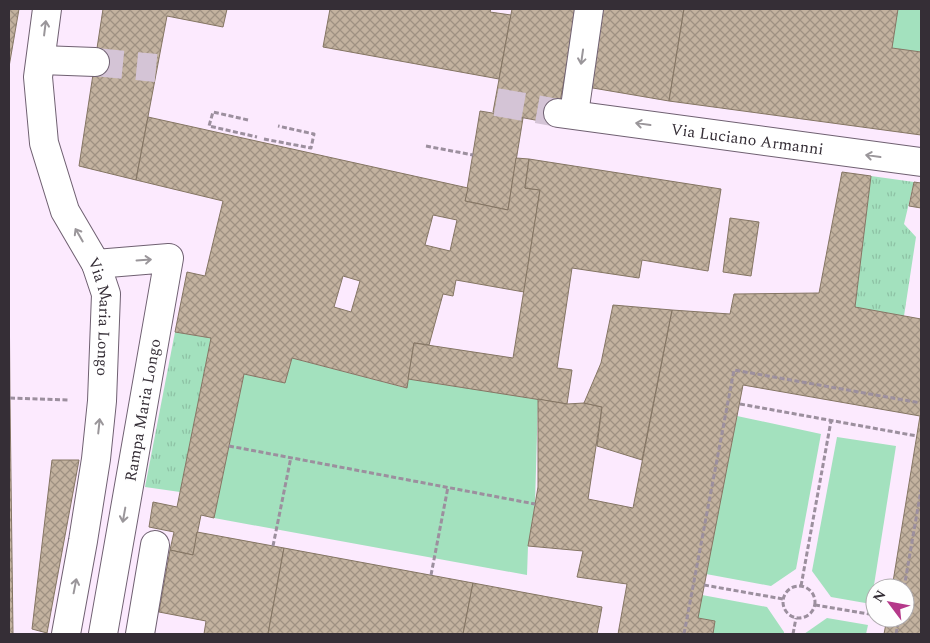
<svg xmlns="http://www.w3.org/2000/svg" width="930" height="643" viewBox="0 0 930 643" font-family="Spectral,serif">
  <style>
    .grass { fill: url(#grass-tufts) }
    .garden { fill: #a3e1be }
    .building { fill: url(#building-cross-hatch); stroke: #847563; fill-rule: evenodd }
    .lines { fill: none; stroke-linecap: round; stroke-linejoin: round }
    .minor-tunnel { stroke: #d4c4d6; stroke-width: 28; stroke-dasharray: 28 14; stroke-linecap: butt }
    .minor-casing { stroke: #6f6071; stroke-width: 30 }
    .path { stroke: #9c8f9e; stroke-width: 3; stroke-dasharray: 5 2.5; stroke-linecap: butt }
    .minor { stroke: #fff; stroke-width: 28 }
    .oneway { stroke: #9a969a }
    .labels { text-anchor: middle; stroke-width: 4; stroke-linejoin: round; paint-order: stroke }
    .street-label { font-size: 16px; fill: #352e36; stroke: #fefefe }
  </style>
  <defs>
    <pattern id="grass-tufts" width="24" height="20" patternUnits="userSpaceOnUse" patternTransform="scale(1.25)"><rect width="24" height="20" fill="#a3e1be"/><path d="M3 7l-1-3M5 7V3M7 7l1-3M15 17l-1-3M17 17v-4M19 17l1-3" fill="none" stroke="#8dc1a4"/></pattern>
    <pattern id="building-cross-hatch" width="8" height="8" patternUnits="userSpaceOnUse" patternTransform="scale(1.25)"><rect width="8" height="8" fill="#c3b29f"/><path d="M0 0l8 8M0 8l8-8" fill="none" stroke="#9f9182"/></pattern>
  </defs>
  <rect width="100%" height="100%" fill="#fceafe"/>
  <g class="grass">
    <polygon points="871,176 914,182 904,224 916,237 904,316 855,307"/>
    <polygon points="175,332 211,338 180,492 145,487"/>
  </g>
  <g class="garden">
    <polygon points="898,9 921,9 921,52 892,48"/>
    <polygon points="292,358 406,388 408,379 538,399 535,504 528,546 527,575 214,518 244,374 285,383"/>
    <polygon points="737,416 821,434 796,569 771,586 706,574"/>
    <polygon points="837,437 896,446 871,604 831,597 812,571"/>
    <polygon points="702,595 767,607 784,632 784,634 713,634 715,621 698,618"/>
    <polygon points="827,618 868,625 866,634 804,634"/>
  </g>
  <g class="building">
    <polygon points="9,9 19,9 9,67"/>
    <polygon points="103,9 227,9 223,27 167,16 136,180 79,166"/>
    <polygon points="330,9 491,9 490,12 511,15 499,79 323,47"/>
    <polygon points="512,9 577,9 556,124 493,112"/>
    <polygon points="600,9 684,9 669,101 587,87"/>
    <polygon points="684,9 898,9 892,48 921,52 921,135 669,101"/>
    <polygon points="480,111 523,118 508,210 465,201"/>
    <path d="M148 117 468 188 465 201 508 210 516 158 529 159 525 188 540 190 524 292 456 280 453 296 443 294 429 345 414 343 407 388 292 358 285 383 244 374 214 518 201 515 193 555 170 550 174 532 149 527 153 502 177 507 211 338 175 332 187 272 205 276 223 201 136 180ZM433 215 457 220 450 251 425 245ZM343 276 360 281 351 312 334 307Z"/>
    <polygon points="529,159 721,189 708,271 642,260 639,278 572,268 557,368 572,370 567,404 408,379 414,343 513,358 540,190 525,188"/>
    <polygon points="842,172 871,176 855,307 921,319 921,634 884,634 887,618 905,618 905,588 892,588 920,416 743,385 698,618 715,621 713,634 618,634 627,584 577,577 583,551 528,546 538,487 538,399 567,404 584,403 602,407 588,499 633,508 672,310 730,314 734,294 819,293"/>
    <polygon points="914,182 921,183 921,208 909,206"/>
    <polygon points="730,218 759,222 751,276 723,272"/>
    <polygon points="9,276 10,398 13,634 9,634"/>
    <polygon points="613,305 672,310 642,460 597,446 602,407 584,403 601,363"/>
    <polygon points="52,460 79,460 47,633 32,629"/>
    <polygon points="197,532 284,548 268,634 204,634 206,621 159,612 170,550 193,555"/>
    <polygon points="284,548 473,583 463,634 268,634"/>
    <polygon points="473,583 602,607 597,634 463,634"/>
  </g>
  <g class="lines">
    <g class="minor-tunnel">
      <polyline points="95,62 156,68"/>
      <polyline points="496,102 558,113"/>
    </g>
    <defs>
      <g id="minor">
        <path id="s1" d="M47 9 38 77 44 143 65 211 96 264 106 294 102 401 96 459 83 541 66 634"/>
        <polyline points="41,60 95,62"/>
        <path id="s2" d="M558 113 921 162"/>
        <polyline points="574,114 589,9"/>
        <polyline points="96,264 169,258 103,634"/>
        <polyline points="140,634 155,545"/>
      </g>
    </defs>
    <use href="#minor" class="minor-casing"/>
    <g class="path">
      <polyline points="248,120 213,112 209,126 257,137"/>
      <polyline points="264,139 311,148 314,134 278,126"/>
      <polyline points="426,146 473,155"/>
      <polyline points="10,398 70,400"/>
      <polyline points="740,404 917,436"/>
      <polyline points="229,446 535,504"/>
      <polyline points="273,546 291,457"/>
      <polyline points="431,575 448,487"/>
      <polyline points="704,585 783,599"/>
      <polyline points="801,586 831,421"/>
      <circle cx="799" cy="602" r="16"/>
      <polyline points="904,588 921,490"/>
      <polyline points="815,605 875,615"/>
      <polyline points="684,634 734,370 921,403"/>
      <polyline points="793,634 796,618"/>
      <polyline points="896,634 899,618"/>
    </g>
    <use href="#minor" class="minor"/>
  </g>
  <defs><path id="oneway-shaft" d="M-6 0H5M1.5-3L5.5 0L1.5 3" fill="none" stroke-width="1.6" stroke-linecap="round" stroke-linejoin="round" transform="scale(1.25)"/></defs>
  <g class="oneway">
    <use href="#oneway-shaft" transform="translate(45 28) rotate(-83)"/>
    <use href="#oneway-shaft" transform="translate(582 57) rotate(98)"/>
    <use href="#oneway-shaft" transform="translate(643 124) rotate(-172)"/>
    <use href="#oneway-shaft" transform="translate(873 156) rotate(-172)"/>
    <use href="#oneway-shaft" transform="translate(79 235) rotate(-120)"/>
    <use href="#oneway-shaft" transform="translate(144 260) rotate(-4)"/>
    <use href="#oneway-shaft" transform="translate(99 426) rotate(-84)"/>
    <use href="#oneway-shaft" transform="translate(124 515) rotate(100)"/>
    <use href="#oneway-shaft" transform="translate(75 586) rotate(-79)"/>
  </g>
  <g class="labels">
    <g class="street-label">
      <text dy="6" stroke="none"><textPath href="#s2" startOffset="191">Via Luciano Armanni</textPath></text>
      <text dy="6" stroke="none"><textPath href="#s1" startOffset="321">Via Maria Longo</textPath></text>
      <text transform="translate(142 410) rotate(-80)" y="6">Rampa Maria Longo</text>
    </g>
  </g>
  <rect width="930" height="643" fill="none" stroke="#352e36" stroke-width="20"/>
  <g transform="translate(890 603) rotate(302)"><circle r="24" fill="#fefefe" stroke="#aeabae"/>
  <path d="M0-4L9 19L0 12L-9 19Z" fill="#b5398a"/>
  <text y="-8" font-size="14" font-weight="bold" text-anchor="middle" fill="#352e36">N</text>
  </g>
</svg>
